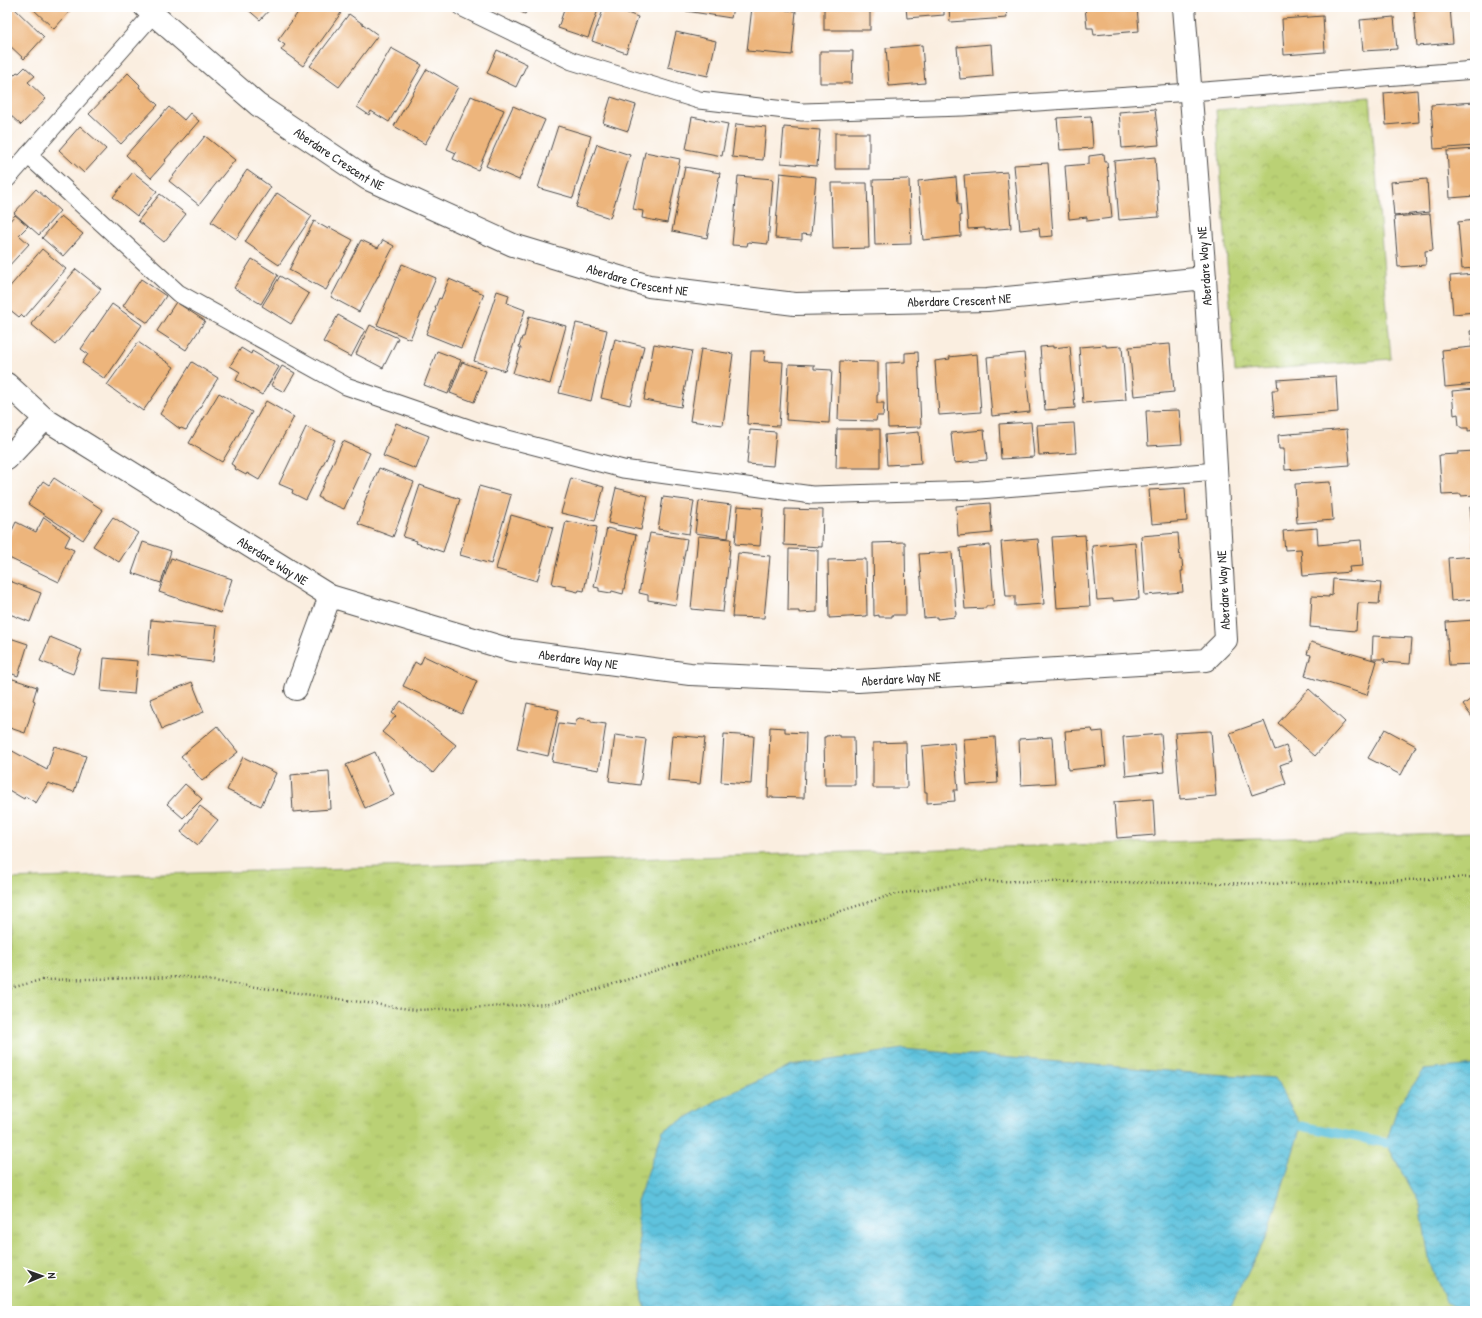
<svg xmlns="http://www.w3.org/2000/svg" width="1482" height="1318" viewBox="0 0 1482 1318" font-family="'Patrick Hand',sans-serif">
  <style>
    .grass { fill: url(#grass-tufts); stroke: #727e50 }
    .park { fill: url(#park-crowns); stroke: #727e50 }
    .water { fill: url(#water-waves); stroke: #457684 }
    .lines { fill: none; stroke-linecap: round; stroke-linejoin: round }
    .stream { stroke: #5fc2dd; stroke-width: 9 }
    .building { fill: #edb57c }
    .service-casing { stroke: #4a4846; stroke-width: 19 }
    .minor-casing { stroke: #4a4846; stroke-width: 24 }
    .path { stroke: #4a4846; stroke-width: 2.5; stroke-dasharray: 1 3; stroke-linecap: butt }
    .service { stroke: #fff; stroke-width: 17 }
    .minor { stroke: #fff; stroke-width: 22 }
    .labels { text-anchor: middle; stroke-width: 3; stroke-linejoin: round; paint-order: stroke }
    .street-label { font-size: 13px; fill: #2b2b2b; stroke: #fff }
  </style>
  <defs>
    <pattern id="grass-tufts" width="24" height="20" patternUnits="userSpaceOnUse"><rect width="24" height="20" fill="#bad175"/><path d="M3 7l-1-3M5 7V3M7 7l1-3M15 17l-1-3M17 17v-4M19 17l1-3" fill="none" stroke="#a0b465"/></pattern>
    <pattern id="park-crowns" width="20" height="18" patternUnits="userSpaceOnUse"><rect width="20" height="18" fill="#bad175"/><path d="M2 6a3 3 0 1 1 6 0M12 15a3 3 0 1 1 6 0" fill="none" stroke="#a0b465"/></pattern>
    <pattern id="water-waves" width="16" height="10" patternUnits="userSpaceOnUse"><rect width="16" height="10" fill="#5fc2dd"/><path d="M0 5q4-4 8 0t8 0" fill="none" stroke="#4f9eb3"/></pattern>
  </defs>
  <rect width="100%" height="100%" fill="#fff"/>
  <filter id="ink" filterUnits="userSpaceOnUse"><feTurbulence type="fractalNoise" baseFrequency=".025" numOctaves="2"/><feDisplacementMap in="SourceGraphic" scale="8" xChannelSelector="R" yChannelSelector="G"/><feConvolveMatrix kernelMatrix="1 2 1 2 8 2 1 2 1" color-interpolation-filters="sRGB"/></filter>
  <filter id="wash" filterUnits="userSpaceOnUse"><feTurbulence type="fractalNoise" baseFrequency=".012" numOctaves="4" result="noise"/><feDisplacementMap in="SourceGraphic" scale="16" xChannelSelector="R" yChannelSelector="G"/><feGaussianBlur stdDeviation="0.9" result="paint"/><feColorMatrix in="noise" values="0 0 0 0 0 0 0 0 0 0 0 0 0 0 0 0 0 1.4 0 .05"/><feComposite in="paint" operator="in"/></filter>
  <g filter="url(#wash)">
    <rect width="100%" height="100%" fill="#faeee0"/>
    <polygon class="grass" points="1475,832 1475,1311 7,1311 7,879"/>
    <polygon class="park" points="1370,97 1391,359 1235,372 1216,110"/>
    <g class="water">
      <polygon points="903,1049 1180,1072 1275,1078 1301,1126 1269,1230 1229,1311 647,1311 643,1301 637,1202 663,1131 723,1097 791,1066"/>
      <polygon points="1475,1065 1475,1311 1463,1311 1446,1302 1430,1264 1420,1204 1386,1143 1398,1106 1424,1070"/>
    </g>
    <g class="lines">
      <polyline class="stream" points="1301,1126 1386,1143"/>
    </g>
    <g id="blocks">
      <g class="building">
        <polygon points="7,7 13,7 44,37 24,59 7,43"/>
        <polygon points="31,7 74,7 54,29"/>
        <polygon points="245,7 272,7 260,20"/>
        <polygon points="302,7 333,7 341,13 303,66 281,50 285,45 278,40"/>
        <polygon points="511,7 529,7 525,14"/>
        <polygon points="565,7 599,7 588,38 558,28"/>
        <polygon points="604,7 611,7 638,17 626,53 592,41"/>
        <polygon points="687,7 733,7 731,18 686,11"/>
        <polygon points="752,7 787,7 786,10 796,11 792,55 747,51"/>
        <rect x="824" y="7" width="46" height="23"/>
        <polygon points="906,7 944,7 944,15 907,18"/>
        <polygon points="949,7 1006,7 1007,18 950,22"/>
        <polygon points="1085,7 1137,7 1139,31 1094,35 1093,28 1087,28"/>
        <polygon points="1450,8 1453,43 1417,46 1414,11"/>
        <polygon points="349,14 378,35 339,87 310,66"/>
        <polygon points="1323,16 1325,52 1284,55 1282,19"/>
        <polygon points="1394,17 1397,49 1363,51 1360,20"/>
        <polygon points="676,32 716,41 708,76 668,67"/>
        <polygon points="991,44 993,76 960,79 957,47"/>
        <polygon points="922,45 925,83 889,86 886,48"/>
        <polygon points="391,48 422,65 389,122 371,111 369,115 357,107"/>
        <polygon points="497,50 527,64 516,87 487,73"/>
        <polygon points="820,51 853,51 852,83 820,83"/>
        <polygon points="25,67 35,76 28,82 46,99 21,125 7,112 7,82 17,72 19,73"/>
        <polygon points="427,69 458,87 425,144 394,126"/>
        <polygon points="128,73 140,85 139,87 158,105 121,144 89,114"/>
        <polygon points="1417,90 1419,122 1386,125 1384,93"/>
        <polygon points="471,96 504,110 478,170 453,159 456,153 447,149"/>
        <polygon points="611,97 636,105 628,131 603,123"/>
        <polygon points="1475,102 1475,146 1434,149 1431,105"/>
        <polygon points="513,106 545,120 519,180 486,166"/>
        <polygon points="169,107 184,120 190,113 199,121 165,160 166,161 151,178 126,155"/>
        <polygon points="1155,109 1159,145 1122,148 1119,112"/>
        <polygon points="1091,116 1093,148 1060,150 1057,118"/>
        <polygon points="692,117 728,124 722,156 686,149"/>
        <polygon points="736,124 766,127 763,160 732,157"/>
        <polygon points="80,126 106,149 84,173 59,150"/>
        <polygon points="558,126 591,136 573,198 538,188"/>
        <polygon points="784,127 820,130 817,166 781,163"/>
        <rect x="835" y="133" width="34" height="36"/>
        <polygon points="205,136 235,160 199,205 169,181"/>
        <polygon points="597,144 630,155 610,218 576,207"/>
        <polygon points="1475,149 1475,196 1450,198 1447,151"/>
        <polygon points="645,152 680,159 667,223 642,218 643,211 633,209"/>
        <polygon points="1104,154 1105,162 1107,162 1112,218 1087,221 1087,217 1069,219 1065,166 1089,164 1089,156"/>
        <polygon points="1155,157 1159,217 1119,220 1114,161"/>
        <polygon points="1048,163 1053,236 1040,237 1039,228 1020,230 1014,165"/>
        <polygon points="685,167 720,173 707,238 672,231"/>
        <polygon points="247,170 271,187 236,239 211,222"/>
        <polygon points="133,172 157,191 137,216 113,197"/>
        <polygon points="1007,172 1011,228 985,230 985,228 968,229 964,175"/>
        <polygon points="780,173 816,177 811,235 802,234 802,240 775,238"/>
        <polygon points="738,176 773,179 768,244 748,242 747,246 732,245"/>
        <polygon points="956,177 958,204 960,204 961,216 960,216 961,236 923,240 918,181"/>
        <polygon points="909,179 911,244 875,245 873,180"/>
        <polygon points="1427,179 1429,212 1394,216 1391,182"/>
        <polygon points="831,183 867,183 869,248 833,249"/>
        <polygon points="36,189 60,211 39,235 14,213"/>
        <polygon points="277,193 312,216 279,265 245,242"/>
        <polygon points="160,194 186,214 164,242 138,221"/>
        <polygon points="1430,214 1433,250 1425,251 1426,265 1398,267 1394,217"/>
        <polygon points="15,215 28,226 19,235 29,244 7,268 7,224"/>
        <polygon points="61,216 83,234 63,256 42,238"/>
        <polygon points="1475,220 1475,268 1462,269 1458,222"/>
        <polygon points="314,221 328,229 329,227 353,240 326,290 289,270"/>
        <polygon points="361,240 378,248 383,240 394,246 359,312 331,297"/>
        <polygon points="42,249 66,269 24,318 21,315 19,317 9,309 11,307 7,304 7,290"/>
        <polygon points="252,259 278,275 261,304 234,288"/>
        <polygon points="402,264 436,278 410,339 377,325"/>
        <polygon points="76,269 101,289 56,345 31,324"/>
        <polygon points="1475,274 1475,312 1453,314 1450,276"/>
        <polygon points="280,276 309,294 291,324 262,306"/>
        <polygon points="141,279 166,296 148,323 123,306"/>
        <polygon points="449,279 484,294 461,348 426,334 436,309 435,308 439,298 441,299"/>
        <polygon points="497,291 509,295 507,303 525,310 505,371 474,361"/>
        <polygon points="176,302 205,321 186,350 157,331"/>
        <polygon points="112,304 142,325 105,379 82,363 88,354 81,349"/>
        <polygon points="338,315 365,330 351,357 323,342"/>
        <polygon points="529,316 566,326 550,384 513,373 521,348 519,347 522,337 524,337"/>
        <polygon points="576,323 607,330 591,401 559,393"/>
        <polygon points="370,325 398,338 383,368 356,354"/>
        <polygon points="1475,330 1475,384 1445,387 1442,350 1472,347 1470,331"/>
        <polygon points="615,339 644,346 630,405 601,398"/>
        <polygon points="138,342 174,367 143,411 107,385"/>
        <polygon points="654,344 692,351 681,407 644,400"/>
        <polygon points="1170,344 1174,392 1134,396 1129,347"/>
        <polygon points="1106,345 1106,347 1122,346 1126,400 1083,403 1079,347"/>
        <polygon points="1053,346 1053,348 1070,346 1075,408 1045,410 1040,347"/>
        <polygon points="241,348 251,354 252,351 279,367 262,395 236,380 240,372 230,366"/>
        <polygon points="701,349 733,354 723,425 690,421"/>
        <polygon points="437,351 461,360 448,394 424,385"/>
        <polygon points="751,351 765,351 764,361 783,362 779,426 747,424"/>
        <polygon points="918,352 921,427 888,428 886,363 905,362 905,353"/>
        <polygon points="1024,353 1030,412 992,416 987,357"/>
        <polygon points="977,354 981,412 939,415 935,361 950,359 949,357"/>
        <polygon points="840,361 878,362 878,395 877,395 877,403 884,403 883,416 877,416 876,421 838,420"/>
        <polygon points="192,362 218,378 186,430 181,428 180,429 160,414"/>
        <polygon points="462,362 486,371 474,402 450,393"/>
        <polygon points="789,364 814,365 814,369 832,370 829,423 786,420"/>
        <polygon points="282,366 295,373 284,392 271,385"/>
        <polygon points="1336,376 1338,412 1274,417 1272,390 1278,390 1277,380"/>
        <polygon points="1475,389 1475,430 1468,431 1468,428 1462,428 1459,426 1458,414 1454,415 1452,391"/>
        <polygon points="219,393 252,412 222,462 189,443"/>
        <polygon points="266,401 294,417 259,480 247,473 246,475 235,469 236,467 231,464"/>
        <polygon points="1179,410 1182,444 1148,446 1146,411"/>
        <polygon points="1031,422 1034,457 1001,459 999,424"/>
        <polygon points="396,423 429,436 416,469 383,456"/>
        <polygon points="1074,423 1076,453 1039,455 1037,425"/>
        <polygon points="306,427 335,440 306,500 292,493 293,490 279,484"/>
        <polygon points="837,429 880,429 880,468 836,468"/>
        <polygon points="1347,429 1350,465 1285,470 1284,449 1279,449 1278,435"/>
        <polygon points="750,430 776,432 773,466 747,464"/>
        <polygon points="984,430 987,460 954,463 951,433"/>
        <polygon points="919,432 921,463 887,465 885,435"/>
        <polygon points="343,441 370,453 344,509 322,500 322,499 318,497"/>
        <polygon points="1475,451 1475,495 1461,496 1461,494 1442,495 1439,455 1458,454 1458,452"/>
        <polygon points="379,468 414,482 393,537 358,524 365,504 364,503 368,493 369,493"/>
        <polygon points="54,478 103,510 83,540 28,504 43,481 49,485"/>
        <polygon points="571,478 604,487 595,521 561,513"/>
        <polygon points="1330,482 1333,520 1297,523 1295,484"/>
        <polygon points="420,485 460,499 443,552 416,543 417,541 403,537"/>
        <polygon points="479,486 511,495 491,564 460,555"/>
        <polygon points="616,488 648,496 641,530 608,523"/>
        <polygon points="1185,488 1187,521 1152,524 1149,490"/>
        <polygon points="663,497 694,501 689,534 658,529"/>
        <polygon points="699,501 732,505 728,538 695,533"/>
        <polygon points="990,503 992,533 958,536 956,506"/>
        <polygon points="738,506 763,508 760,546 735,544"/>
        <polygon points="1470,507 1475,507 1475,551 1474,551"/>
        <polygon points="785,509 823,510 822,547 784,545"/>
        <polygon points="511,515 553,527 537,581 496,569"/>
        <polygon points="44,517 70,536 65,546 74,550 59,582 7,557 7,541 16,522 36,532"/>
        <polygon points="113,517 138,533 119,562 93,546"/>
        <polygon points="566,521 597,527 584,591 579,590 578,592 566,589 566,587 552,584"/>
        <polygon points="607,528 636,535 623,594 612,591 611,593 599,591 599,588 594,587"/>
        <polygon points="1317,528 1318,545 1349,542 1349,541 1361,540 1363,566 1349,567 1350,572 1303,576 1301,549 1285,550 1283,531"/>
        <polygon points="650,533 687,539 676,605 648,600 648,595 639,593"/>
        <polygon points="1178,533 1180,560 1182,560 1183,571 1181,571 1183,592 1145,595 1141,536"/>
        <polygon points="1085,535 1090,606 1057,608 1052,537"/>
        <polygon points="698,536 731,539 723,612 691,609"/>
        <polygon points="1038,539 1044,604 1015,606 1015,596 1006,596 1001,542"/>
        <polygon points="143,542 171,551 161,583 132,573"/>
        <polygon points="905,542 906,615 892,615 892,617 879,617 879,615 874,616 873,543"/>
        <polygon points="1135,542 1139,599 1113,601 1113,599 1097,600 1092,546"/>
        <polygon points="990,545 994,606 986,606 986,608 965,609 960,548"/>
        <polygon points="789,549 818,550 817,612 799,613 799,611 788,611"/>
        <polygon points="952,552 956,615 954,616 955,617 937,619 937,617 924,618 919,554"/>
        <polygon points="738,553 770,556 764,618 732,617"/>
        <polygon points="1475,556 1475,599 1451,601 1448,558"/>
        <polygon points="171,558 232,579 221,613 159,592"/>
        <polygon points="866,559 867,616 829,618 828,560"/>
        <polygon points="1333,579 1381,583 1379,604 1358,603 1356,631 1310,627 1312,596 1329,597 1329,595 1332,596"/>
        <polygon points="7,580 41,593 30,622 7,613"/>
        <polygon points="151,620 217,626 213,662 148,655"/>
        <polygon points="1475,620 1475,664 1449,665 1446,622"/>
        <polygon points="1373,636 1412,638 1410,664 1384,662 1385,659 1372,659"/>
        <polygon points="7,637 28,644 18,676 7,672"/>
        <polygon points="50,637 82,650 73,674 40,661"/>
        <polygon points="1311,642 1377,661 1367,695 1305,676 1311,655 1307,654"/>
        <polygon points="424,656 477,681 462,714 403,686 415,662 420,665"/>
        <polygon points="104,658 137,661 134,694 101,691"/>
        <polygon points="7,677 37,687 33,700 35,701 25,733 7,727"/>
        <polygon points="192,682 204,712 162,729 150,699"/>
        <polygon points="1309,689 1345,722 1315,756 1278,723"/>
        <polygon points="1475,696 1475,721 1463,705"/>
        <polygon points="401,701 456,745 433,773 382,732 396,716 392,713"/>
        <polygon points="527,703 559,710 548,756 517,749"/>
        <polygon points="579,718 591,720 591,722 606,724 599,770 552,762 559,723 575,725 577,719 578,719"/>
        <polygon points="1264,721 1275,750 1286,746 1291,761 1280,765 1286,784 1252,795 1230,733"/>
        <polygon points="217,726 238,752 202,781 181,756"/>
        <polygon points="770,727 785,728 785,732 806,733 804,798 768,797"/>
        <polygon points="1092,729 1093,732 1103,731 1106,766 1068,770 1065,731"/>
        <polygon points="1385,729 1416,746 1401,775 1368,758"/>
        <polygon points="1211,731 1216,796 1180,799 1175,733"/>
        <polygon points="724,734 754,736 751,784 721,782"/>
        <polygon points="1161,734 1164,772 1126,776 1123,737"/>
        <polygon points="615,735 646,739 640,785 609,781"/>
        <polygon points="672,735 705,738 700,784 668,781"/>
        <polygon points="839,735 839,737 854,737 855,785 825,785 824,737 826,737 826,736"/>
        <polygon points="995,737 998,783 967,785 964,739"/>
        <polygon points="1052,737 1055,783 1021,785 1019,739"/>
        <polygon points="906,742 907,788 873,788 873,743"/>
        <polygon points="954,743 958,790 954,790 955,801 927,803 927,792 925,792 922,746"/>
        <polygon points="54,746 86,756 74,792 48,783 36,803 25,796 24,799 7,789 7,748 47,770"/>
        <polygon points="375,752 394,795 365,808 346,765"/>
        <polygon points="243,757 276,773 261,806 227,790"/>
        <polygon points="329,771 331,809 293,812 291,775 301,774 301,773"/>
        <polygon points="185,784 202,799 183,818 167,804"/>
        <polygon points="1153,799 1155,835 1117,838 1114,802"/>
        <polygon points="200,806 218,820 198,845 181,832"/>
      </g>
    </g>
  </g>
  <g filter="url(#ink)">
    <use href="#blocks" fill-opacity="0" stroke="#4a4846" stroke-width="1"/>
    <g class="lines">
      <defs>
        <g id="service">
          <polyline points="461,7 572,61 699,100 802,112 963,107 1191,92 1475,70"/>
          <polyline points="28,155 178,293 346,386 477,431 623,469 812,495 980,490 1217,471"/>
          <polyline points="7,179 153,14"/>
        </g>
        <g id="minor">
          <path id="s1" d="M145 7 258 105 368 179 513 245 649 286 795 304 987 300 1205 278"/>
          <path id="s2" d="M7 384 45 419 330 596 511 650 690 674 858 681 1206 660 1226 640 1205 278 1184 7"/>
          <polyline points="7,459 45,419"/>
          <polyline points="296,689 330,596"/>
        </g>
      </defs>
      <use href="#service" class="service-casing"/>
      <use href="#minor" class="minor-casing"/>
      <polyline class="path" points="7,989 41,980 186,977 416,1010 551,1004 891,895 977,881 1313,884 1475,877"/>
      <use href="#service" class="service"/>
      <use href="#minor" class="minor"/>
    </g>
  </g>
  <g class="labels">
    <g class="street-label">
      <text dy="5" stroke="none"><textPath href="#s1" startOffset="247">Aberdare Crescent NE</textPath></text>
      <text transform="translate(1204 266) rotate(-94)" y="5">Aberdare Way NE</text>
      <text dy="5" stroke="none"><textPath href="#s1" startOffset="571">Aberdare Crescent NE</textPath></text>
      <text dy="5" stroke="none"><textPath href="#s1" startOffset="895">Aberdare Crescent NE</textPath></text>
      <text dy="5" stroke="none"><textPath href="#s2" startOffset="320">Aberdare Way NE</textPath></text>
      <text transform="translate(1223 590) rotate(-93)" y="5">Aberdare Way NE</text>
      <text dy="5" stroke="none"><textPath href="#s2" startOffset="644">Aberdare Way NE</textPath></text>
      <text dy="5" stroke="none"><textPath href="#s2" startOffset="968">Aberdare Way NE</textPath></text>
    </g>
  </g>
  <rect width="1482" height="1318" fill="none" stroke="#fff" stroke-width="24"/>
  <g transform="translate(42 1276) rotate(88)" stroke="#ffffff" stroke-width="3" paint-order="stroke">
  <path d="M0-3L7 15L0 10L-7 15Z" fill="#2b2b2b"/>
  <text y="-6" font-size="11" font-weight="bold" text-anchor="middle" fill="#2b2b2b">N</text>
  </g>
</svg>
